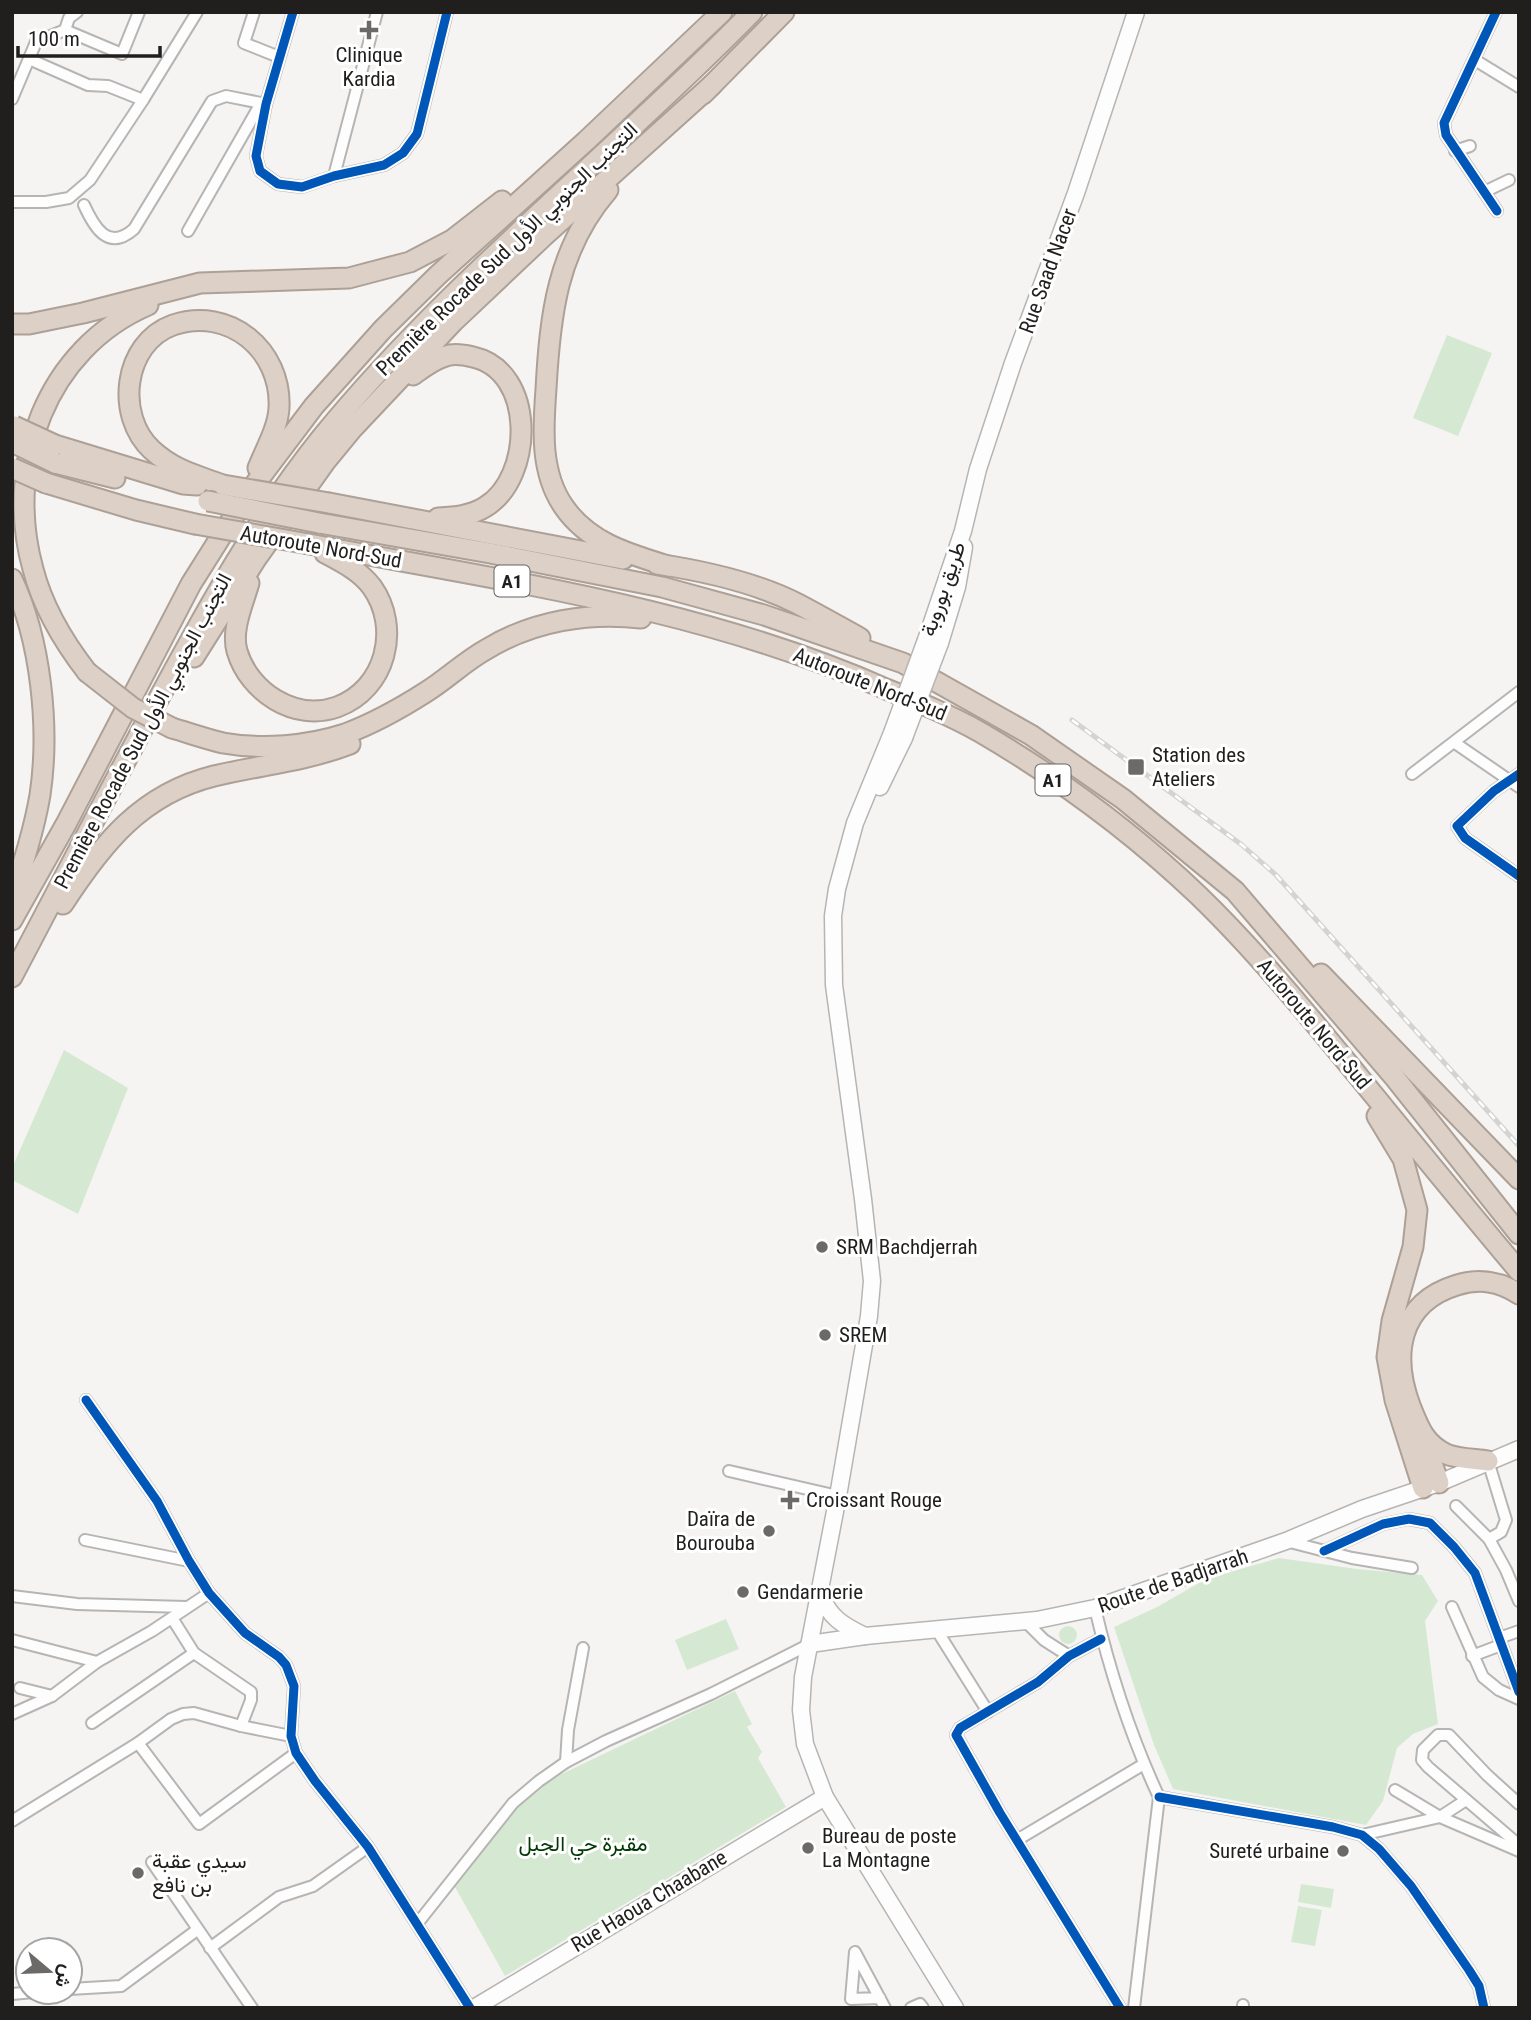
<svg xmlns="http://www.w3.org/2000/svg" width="1531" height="2020" viewBox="0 0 1531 2020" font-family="'Roboto Condensed',Vazirmatn,sans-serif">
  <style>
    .green { fill: #d5e9d2 }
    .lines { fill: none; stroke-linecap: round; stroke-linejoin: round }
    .street-casing { stroke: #b6b5b4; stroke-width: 14 }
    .secondary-casing { stroke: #b6b5b4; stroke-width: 19 }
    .highway-casing { stroke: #ada096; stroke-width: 23 }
    .street { stroke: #fefdfd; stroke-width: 10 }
    .secondary { stroke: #fefdfd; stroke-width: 16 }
    .highway { stroke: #dcd0c7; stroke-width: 19 }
    .rail-casing { stroke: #d4d3d3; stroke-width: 5 }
    .rail { stroke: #fff; stroke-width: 2.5; stroke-dasharray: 8; stroke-linecap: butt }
    .secondary-bridge-casing { stroke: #b6b5b4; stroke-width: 19; stroke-linecap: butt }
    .highway-bridge-casing { stroke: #ada096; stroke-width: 23; stroke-linecap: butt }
    .secondary-bridge { stroke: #fefdfd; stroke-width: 16 }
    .highway-bridge { stroke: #dcd0c7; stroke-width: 19 }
    .cycleway-casing { stroke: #fff; stroke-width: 13 }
    .cycleway { stroke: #0057b8; stroke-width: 9 }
    .poi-dot { fill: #6b6a68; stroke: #fff; stroke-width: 2.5 }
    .labels { text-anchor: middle; stroke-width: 6; stroke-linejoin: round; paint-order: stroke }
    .shield { fill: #fff; stroke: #636262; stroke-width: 2 }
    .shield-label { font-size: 19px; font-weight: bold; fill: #201f1e }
    .poi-label { font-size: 21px; fill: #201f1e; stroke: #fff; text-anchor: start }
    .street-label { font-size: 21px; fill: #201f1e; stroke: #fff }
    .park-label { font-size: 21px; fill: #013904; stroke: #fff }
  </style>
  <rect width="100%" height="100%" fill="#f6f4f2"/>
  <g class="green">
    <polygon points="1447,335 1492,353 1458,436 1413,418"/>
    <polygon points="64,1050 128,1088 78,1214 12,1180 12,1168"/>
    <polygon points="1279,1558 1357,1569 1422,1575 1438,1601 1425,1621 1438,1724 1413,1734 1397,1748 1383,1801 1366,1825 1173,1789 1154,1745 1114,1627 1157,1607 1206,1579"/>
    <polygon points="726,1619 739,1649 687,1670 675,1640"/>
    <circle cx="1068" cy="1635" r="9"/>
    <polygon points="735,1691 752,1724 747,1727 762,1752 758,1758 786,1807 505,1976 455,1887 524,1799 547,1781"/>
    <polygon points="1301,1884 1334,1889 1331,1908 1298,1902"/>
    <polygon points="1298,1906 1322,1910 1315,1946 1291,1942"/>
  </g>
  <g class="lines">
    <defs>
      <g id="street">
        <polyline points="254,12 244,43 279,57"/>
        <polyline points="293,12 266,104 256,156 260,171 278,184 302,187 334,176 384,165 403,153 417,134 447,12"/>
        <polyline points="1496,12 1444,123 1446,135 1497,211"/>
        <polyline points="65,30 69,18 77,12"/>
        <polyline points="29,59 88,85 108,86 143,100"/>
        <polyline points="1475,60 1519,87"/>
        <polyline points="12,99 36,42 65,30 122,54 139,12"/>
        <polyline points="1455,151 1470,146"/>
        <polyline points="334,176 377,12"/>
        <polyline points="1484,192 1509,180"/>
        <polyline points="12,202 46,202 69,198 90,180 143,100 197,12"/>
        <path d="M84 205C94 227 108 252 134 229L212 101 226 96 266 104"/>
        <polyline points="188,231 261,103"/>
        <polyline points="1455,743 1519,787"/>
        <polyline points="1412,774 1519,692"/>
        <polyline points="1519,774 1494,791 1457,826 1465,838 1519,876"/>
        <polyline points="86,1400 157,1501 189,1561 209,1593 245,1633 279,1657 286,1665 294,1686 291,1736 296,1753 315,1781 368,1847 470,2008"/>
        <polyline points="1488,1461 1506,1520 1501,1532 1489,1539"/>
        <polyline points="729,1471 838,1496"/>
        <polyline points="1456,1506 1489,1539 1506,1570 1519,1601"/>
        <polyline points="85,1540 189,1561"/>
        <polyline points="1286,1541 1352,1558 1412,1568"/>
        <polyline points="1324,1551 1383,1524 1409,1519 1430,1523 1454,1547 1475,1573 1519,1692"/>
        <polyline points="12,1596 77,1604 186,1607"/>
        <polyline points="1452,1607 1483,1677 1499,1690 1519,1699"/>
        <path d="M1095 1608C1110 1672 1131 1737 1159 1797L1134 2008"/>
        <polyline points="172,1618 194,1653 251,1692 251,1700 241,1726"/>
        <polyline points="1025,1621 1044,1640 1069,1656"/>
        <polyline points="936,1629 988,1712"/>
        <polyline points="1499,1638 1519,1631"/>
        <polyline points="1101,1639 1069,1656 1038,1682 960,1728 956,1735 1000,1813 1120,2008"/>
        <polyline points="12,1640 97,1662"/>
        <polyline points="1472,1656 1501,1645"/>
        <polyline points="20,1688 52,1696"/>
        <polyline points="12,1714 52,1696 97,1662 152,1631 209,1593"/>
        <polyline points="92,1723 194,1653"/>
        <polyline points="138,1743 171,1719 183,1714 194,1713 241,1726 291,1736"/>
        <polyline points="566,1762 568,1730 583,1648"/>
        <polyline points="1395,1790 1440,1817 1466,1800"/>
        <polyline points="1159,1797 1333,1827 1362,1835 1379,1849 1411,1886 1469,1970 1479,1986 1484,2008"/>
        <polyline points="1519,1804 1487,1775 1449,1735 1438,1735 1423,1750 1422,1760 1428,1767 1519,1845"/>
        <polyline points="12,1821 138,1743 199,1824 296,1753"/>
        <polyline points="1362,1835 1440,1817 1519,1851"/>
        <polyline points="1017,1840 1144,1764"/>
        <polyline points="152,1862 252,2008"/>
        <polyline points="417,1924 513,1803 539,1781 566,1762 606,1741 711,1694 810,1644"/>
        <polyline points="210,1948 279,1897 313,1886 368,1847"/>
        <polyline points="70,1989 121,1986 197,1930"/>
        <polyline points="12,1994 34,1992"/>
        <polyline points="880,1998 851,1999 855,1952 885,2008"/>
        <polyline points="911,2008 920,2004 923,2008"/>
        <polyline points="1243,2008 1243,2005"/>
      </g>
      <g id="secondary">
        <polyline points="926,640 963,531 978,469 1013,363 1076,193 1136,12"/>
        <polyline points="940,643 957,587 964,547"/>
        <polyline points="892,733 855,823 837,889 833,916 834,985 863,1199 872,1281 869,1316 838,1496 803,1677 801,1710 805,1744 825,1797 955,2008"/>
        <polyline points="880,787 904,738"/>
        <path d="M821 1594C828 1617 844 1626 865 1636"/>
        <polyline points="810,1644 865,1636 1037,1620 1095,1608 1286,1541 1362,1509 1439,1483 1519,1449"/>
        <polyline points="474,2008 825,1797"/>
      </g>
      <g id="highway">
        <polyline points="703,94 784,12"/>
        <path d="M608 190C557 249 550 315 546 389 543 429 540 473 564 507 589 543 629 554 668 566"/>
        <polyline points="12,324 29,324 83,313 200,283 349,278 410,262 452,240 502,201"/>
        <path d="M413 375C424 367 434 359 446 356 454 353 465 355 473 357 536 371 534 478 485 507 471 516 454 517 438 518"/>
        <polyline points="55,445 183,484 197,485"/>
        <polyline points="55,463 115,478"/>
        <polyline points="46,483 136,510 195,524"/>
        <path d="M223 485C195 475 174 470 152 450 115 416 123 343 173 325 229 306 282 350 279 408 278 428 265 450 258 468"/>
        <polyline points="329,503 623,559"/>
        <polyline points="319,523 490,553 662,587 764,615 903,663 1031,735 1123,799 1235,891 1395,1078 1519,1234"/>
        <path d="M309 544C504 581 703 608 886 689 918 702 950 715 980 732 1057 777 1133 833 1198 895 1256 951 1308 1015 1359 1077 1412 1142 1465 1207 1519 1271"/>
        <path d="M657 564C704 571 755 582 798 604 819 615 840 627 860 638"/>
        <path d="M12 579C41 640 50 728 40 795 34 830 23 864 12 898"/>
        <path d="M249 583C243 604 231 630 237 651 249 692 295 722 337 707 386 689 401 628 372 587 360 571 342 562 325 553"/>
        <polyline points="194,657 256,559 325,462 353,428 453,322 544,236 712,85"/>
        <path d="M87 672C63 641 43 608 33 569 4 465 46 349 148 305"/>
        <path d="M172 728C189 733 206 739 223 743 262 750 308 746 345 734 372 724 401 708 426 692 447 679 465 661 487 649 533 621 588 612 641 618"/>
        <path d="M63 904C102 844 141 794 214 776 260 765 306 761 350 744"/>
        <polyline points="12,920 66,824 191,584 249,492 314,406 383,329 438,275 586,141 722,12"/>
        <polyline points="1321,974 1519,1179"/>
        <path d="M12 977C61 884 109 791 159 698 208 607 257 518 322 437 450 280 611 156 752 12"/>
        <polyline points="1377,1116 1403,1159 1417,1210 1413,1247 1392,1321 1387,1357 1395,1400 1423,1488"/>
        <polyline points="1423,1438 1439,1483"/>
        <path d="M1488 1461C1475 1459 1458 1459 1446 1454 1425 1444 1419 1428 1411 1408 1391 1356 1398 1303 1457 1285 1480 1278 1499 1281 1519 1294"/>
      </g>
    </defs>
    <use href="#street" class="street-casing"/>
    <use href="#secondary" class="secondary-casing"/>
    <use href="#highway" class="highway-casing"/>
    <use href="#street" class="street"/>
    <use href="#secondary" class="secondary"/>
    <use href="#highway" class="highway"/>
    <defs>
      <polyline id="rail" points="1072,720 1242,845 1276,875 1519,1146"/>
    </defs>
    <use href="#rail" class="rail-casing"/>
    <use href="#rail" class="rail"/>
    <defs>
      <g id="secondary-bridge">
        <polyline points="892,733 926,640"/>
        <polyline points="904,738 940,643"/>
      </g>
      <g id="highway-bridge">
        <polyline points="14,426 55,445"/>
        <polyline points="14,443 55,463"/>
        <polyline points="12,468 46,483"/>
        <polyline points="223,485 329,503"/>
        <polyline points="208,501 319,523"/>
        <polyline points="195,524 309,544"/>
        <polyline points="87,672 133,708 172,728"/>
      </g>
    </defs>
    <use href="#secondary-bridge" class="secondary-bridge-casing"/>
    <use href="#highway-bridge" class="highway-bridge-casing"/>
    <use href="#secondary-bridge" class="secondary-bridge"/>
    <use href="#highway-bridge" class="highway-bridge"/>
    <defs>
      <g id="cycleway">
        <polyline points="293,12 266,104 256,156 260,171 278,184 302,187 334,176 384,165 403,153 417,134 447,12"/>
        <polyline points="1496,12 1444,123 1446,135 1497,211"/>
        <polyline points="1519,774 1494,791 1457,826 1465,838 1519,876"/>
        <polyline points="86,1400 157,1501 189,1561 209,1593 245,1633 279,1657 286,1665 294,1686 291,1736 296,1753 315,1781 368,1847 470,2008"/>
        <polyline points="1324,1551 1383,1524 1409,1519 1430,1523 1454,1547 1475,1573 1519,1692"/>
        <polyline points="1101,1639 1069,1656 1038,1682 960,1728 956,1735 1000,1813 1120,2008"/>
        <polyline points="1159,1797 1333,1827 1362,1835 1379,1849 1411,1886 1469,1970 1479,1986 1484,2008"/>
      </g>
    </defs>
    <use href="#cycleway" class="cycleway-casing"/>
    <use href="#cycleway" class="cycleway"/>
  </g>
  <g class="poi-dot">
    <path d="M365.5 19.5h7v7h7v7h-7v7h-7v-7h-7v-7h7z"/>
    <rect x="1127" y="758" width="18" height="18" rx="3.5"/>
    <circle cx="822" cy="1247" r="7"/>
    <circle cx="825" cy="1335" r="7"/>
    <path d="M786.5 1489.5h7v7h7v7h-7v7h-7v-7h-7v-7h7z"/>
    <circle cx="769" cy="1531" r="7"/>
    <circle cx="743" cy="1592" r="7"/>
    <circle cx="808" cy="1848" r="7"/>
    <circle cx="1343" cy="1851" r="7"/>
    <circle cx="138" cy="1873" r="7"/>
  </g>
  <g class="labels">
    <g class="shield">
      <rect x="494.5" y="565.5" width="35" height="31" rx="5"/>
      <rect x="1035.5" y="764.5" width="35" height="31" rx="5"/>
    </g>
    <g class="shield-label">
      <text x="512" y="588">A1</text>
      <text x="1053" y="787">A1</text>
    </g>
    <g class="poi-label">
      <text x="369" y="62" text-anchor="middle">Clinique<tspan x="369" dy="24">Kardia</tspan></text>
      <text x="1152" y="762">Station des<tspan x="1152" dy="24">Ateliers</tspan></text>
      <text x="836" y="1254">SRM Bachdjerrah</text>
      <text x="839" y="1342">SREM</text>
      <text x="806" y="1507">Croissant Rouge</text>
      <text x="755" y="1526" text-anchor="end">Daïra de<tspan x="755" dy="24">Bourouba</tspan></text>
      <text x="757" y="1599">Gendarmerie</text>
      <text x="822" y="1843">Bureau de poste<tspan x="822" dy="24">La Montagne</tspan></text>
      <text x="1329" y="1858" text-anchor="end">Sureté urbaine</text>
      <text x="152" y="1868">سيدي عقبة<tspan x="152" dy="24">بن نافع</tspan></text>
    </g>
    <g class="street-label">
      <text transform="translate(507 249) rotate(-44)" y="7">Première Rocade Sud التجنب الجنوبي الأول</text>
      <text transform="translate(1048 271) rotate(-70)" y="7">Rue Saad Nacer</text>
      <text transform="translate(321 547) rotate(10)" y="7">Autoroute Nord-Sud</text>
      <text transform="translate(943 589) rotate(-71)" y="7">طريق بوروبة</text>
      <text transform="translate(870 684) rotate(22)" y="7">Autoroute Nord-Sud</text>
      <text transform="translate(143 731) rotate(-62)" y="7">Première Rocade Sud التجنب الجنوبي الأول</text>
      <text transform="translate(1314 1024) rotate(50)" y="7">Autoroute Nord-Sud</text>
      <text transform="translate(1173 1581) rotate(-19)" y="7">Route de Badjarrah</text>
      <text transform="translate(649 1901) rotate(-31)" y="7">Rue Haoua Chaabane</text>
    </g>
    <g class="park-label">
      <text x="583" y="1851">مقبرة حي الجبل</text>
    </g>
  </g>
  <rect width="1531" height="2020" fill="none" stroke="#201f1e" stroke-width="28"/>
  <g transform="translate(49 1971) rotate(109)"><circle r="33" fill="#ffffff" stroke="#a6a5a5" stroke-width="2"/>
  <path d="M0-5L12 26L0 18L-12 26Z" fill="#6b6a68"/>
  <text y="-10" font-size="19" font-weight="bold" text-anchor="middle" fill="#201f1e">ش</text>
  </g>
  <path d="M18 46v10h142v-10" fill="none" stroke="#201f1e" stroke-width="3.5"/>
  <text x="28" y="46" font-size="21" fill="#201f1e" stroke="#ffffff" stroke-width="5" paint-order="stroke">100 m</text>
</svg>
